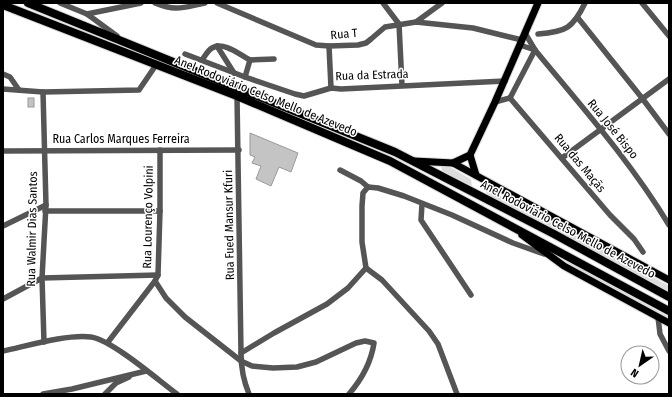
<svg xmlns="http://www.w3.org/2000/svg" width="672" height="397" viewBox="0 0 672 397" font-family="'Fira Sans Condensed',sans-serif">
  <style>
    .green { fill: #dcdcdc }
    .building { fill: #c4c4c4; stroke: #999 }
    .lines { fill: none; stroke-linecap: round; stroke-linejoin: round }
    .major-casing { stroke: #dbdbdb; stroke-width: 9 }
    .highway-casing { stroke: #dbdbdb; stroke-width: 10 }
    .minor { stroke: #555; stroke-width: 5.5 }
    .major { stroke: #000; stroke-width: 7 }
    .highway { stroke: #000; stroke-width: 8 }
    .labels { text-anchor: middle; stroke-width: 3; stroke-linejoin: round; paint-order: stroke }
    .street-label { font-size: 12px; fill: #000; stroke: #fff }
  </style>
  <rect width="100%" height="100%" fill="#fff"/>
  <g class="green">
    <polygon points="446,165 471,179 472,187 442,171 441,167"/>
    <polygon points="480,185 509,200 660,281 669,286 669,293 490,197"/>
    <polygon points="559,257 669,317 669,321 572,266"/>
  </g>
  <g class="building">
    <rect x="28" y="98" width="6" height="9"/>
    <polygon points="250,133 298,153 291,172 279,167 271,186 256,179 261,166 252,163 255,157 250,155"/>
  </g>
  <g class="lines">
    <defs>
      <g id="major">
        <polyline points="470,155 476,175"/>
        <polyline points="414,161 453,163 669,280"/>
        <polyline points="453,163 470,155 495,102 538,3"/>
        <polyline points="522,235 564,266 669,323"/>
      </g>
      <g id="highway">
        <polyline points="28,3 395,152 554,234 669,297"/>
        <polyline points="3,5 237,96 390,161 669,311"/>
      </g>
    </defs>
    <use href="#major" class="major-casing"/>
    <use href="#highway" class="highway-casing"/>
    <g class="minor">
      <polyline points="60,3 87,14 117,36"/>
      <path d="M155 3C177 12 184 7 205 3"/>
      <polyline points="217,3 316,45 329,46 358,45 366,43 371,39 385,27 416,22 473,28 522,40"/>
      <polyline points="383,3 399,24 402,85"/>
      <polyline points="642,3 669,36"/>
      <polyline points="87,14 141,3"/>
      <polyline points="578,18 642,98 669,134"/>
      <polyline points="416,22 442,3"/>
      <path d="M525 33 535 50C582 107 631 162 669 225"/>
      <path d="M538 34C566 32 573 28 585 3"/>
      <polyline points="520,45 535,50"/>
      <polyline points="217,46 234,73"/>
      <polyline points="329,46 331,88"/>
      <polyline points="185,54 245,77 295,94 304,96 331,88 341,89 505,81"/>
      <path d="M202 60C205 56 208 50 212 48 224 41 240 55 250 60"/>
      <polyline points="250,60 274,59"/>
      <polyline points="3,74 10,77 19,90"/>
      <polyline points="245,77 250,60"/>
      <polyline points="3,89 43,92 139,90 156,65"/>
      <polyline points="43,92 46,205 42,278 44,342"/>
      <polyline points="237,96 241,353"/>
      <polyline points="510,98 535,50"/>
      <polyline points="495,102 510,98 610,215 634,239 643,252"/>
      <polyline points="3,151 239,150"/>
      <polyline points="562,158 669,79"/>
      <polyline points="340,170 361,181 368,187"/>
      <polyline points="368,187 378,188 404,196 452,215 513,243 544,254"/>
      <polyline points="422,204 421,220 471,295"/>
      <polyline points="45,211 160,211"/>
      <polyline points="3,226 46,205"/>
      <polyline points="366,268 382,280 429,331 438,344 457,394"/>
      <polyline points="366,268 362,242 362,206 363,193 368,187"/>
      <path d="M155 281 166 298 185 317 241 361 252 366 273 368 297 367 316 362 356 343 365 341 374 343C371 363 362 379 349 394"/>
      <polyline points="3,299 42,278 158,275"/>
      <polyline points="658,317 660,334 669,351"/>
      <polyline points="108,342 155,281 158,275 160,211 160,150"/>
      <path d="M3 351C27 346 67 334 91 337 112 340 158 380 177 394"/>
      <polyline points="43,394 72,389 146,371"/>
      <polyline points="105,394 116,383 129,377"/>
      <path d="M249 394C244 382 241 366 241 353L274 333 327 304 348 288 366 268"/>
    </g>
    <use href="#major" class="major"/>
    <use href="#highway" class="highway"/>
  </g>
  <g class="labels">
    <g class="street-label">
      <text transform="translate(344 34) rotate(-5)" y="4">Rua T</text>
      <text transform="translate(372 75) rotate(-2)" y="4">Rua da Estrada</text>
      <text transform="translate(266 96) rotate(22)" y="4">Anel Rodoviário Celso Mello de Azevedo</text>
      <text transform="translate(613 129) rotate(51)" y="4">Rua José Bispo</text>
      <text x="121" y="143">Rua Carlos Marques Ferreira</text>
      <text transform="translate(580 163) rotate(50)" y="4">Rua das Maçãs</text>
      <text transform="translate(148 217) rotate(-89)" y="4">Rua Lourenço Volpini</text>
      <text transform="translate(229 225) rotate(-91)" y="4">Rua Fued Mansur Kfuri</text>
      <text transform="translate(32 229) rotate(-89)" y="4">Rua Walmir Dias Santos</text>
      <text transform="translate(568 229) rotate(28)" y="4">Anel Rodoviário Celso Mello de Azevedo</text>
    </g>
  </g>
  <rect width="672" height="397" fill="none" stroke="#000000" stroke-width="8"/>
  <g transform="translate(640 365) rotate(214)"><circle r="19" fill="#ffffff" stroke="#999999"/>
  <path d="M0-3L7 15L0 10L-7 15Z" fill="#000000"/>
  <text y="-6" font-size="11" font-weight="bold" text-anchor="middle" fill="#000000">N</text>
  </g>
</svg>
